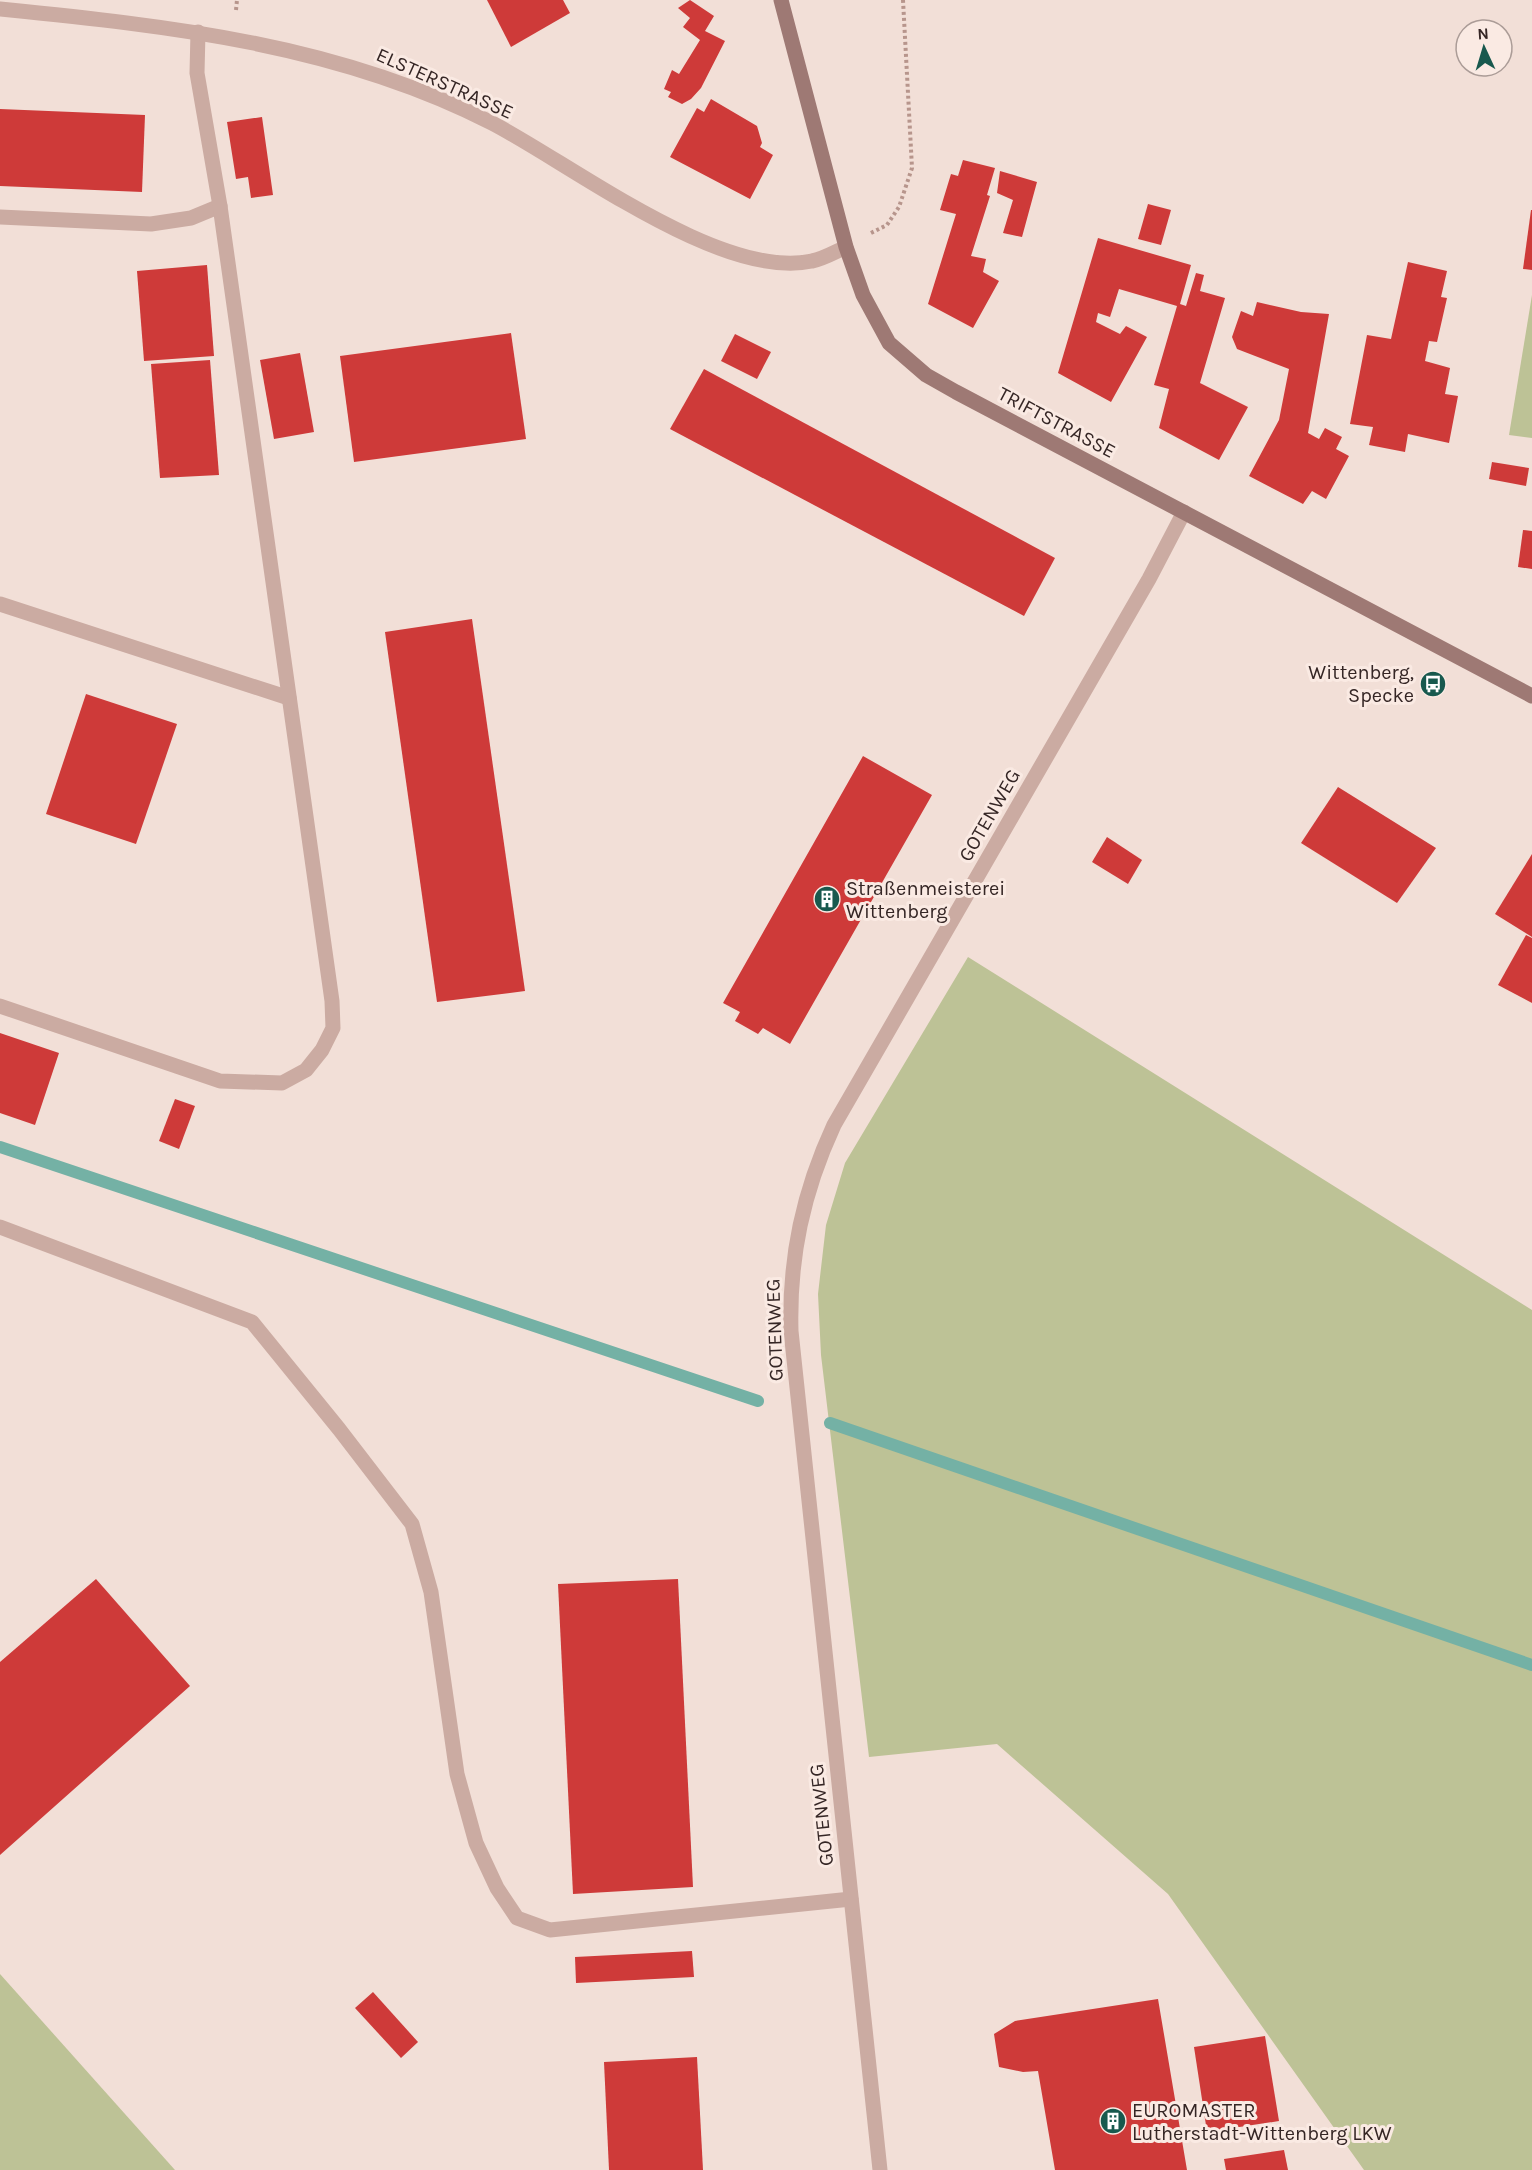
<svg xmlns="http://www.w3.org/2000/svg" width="1532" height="2170" viewBox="0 0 1532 2170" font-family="Karla,sans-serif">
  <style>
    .green { fill: #bdc296 }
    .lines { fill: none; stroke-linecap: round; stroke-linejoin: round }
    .stream { stroke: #74b1a5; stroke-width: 12 }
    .building { fill: #ce3a39 }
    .path { stroke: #b7958c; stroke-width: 4; stroke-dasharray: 3 3; stroke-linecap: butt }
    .lane { stroke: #cbaba2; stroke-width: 15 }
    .street { stroke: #cbaba2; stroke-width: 15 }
    .secondary { stroke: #9e7974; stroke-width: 15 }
    .labels { text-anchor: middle; stroke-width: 6; stroke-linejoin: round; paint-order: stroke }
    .street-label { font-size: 20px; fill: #352625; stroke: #faeae3 }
    .poi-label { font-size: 20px; fill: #352625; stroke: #faeae3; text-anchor: start }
  </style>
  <rect width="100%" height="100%" fill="#f2dfd7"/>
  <g class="green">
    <polygon points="1532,295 1532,438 1509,435"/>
    <polygon points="968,957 1532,1310 1532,2170 1364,2170 1168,1894 997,1744 869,1757 821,1355 818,1294 826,1225 845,1163"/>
    <polygon points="0,1974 175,2170 0,2170"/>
  </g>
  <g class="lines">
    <g class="stream">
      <polyline points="0,1147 758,1401"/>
      <polyline points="830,1423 1532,1665"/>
    </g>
  </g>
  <g class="building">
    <polygon points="487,0 563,0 570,13 511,47"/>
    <polygon points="690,0 714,16 705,31 725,41 701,88 691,99 682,104 668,97 671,92 664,89 672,70 679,74 700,40 683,27 690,18 678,8"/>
    <polygon points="711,99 757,126 762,143 760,147 773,155 750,199 670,157 697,108 704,112"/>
    <polygon points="0,109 145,115 142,192 0,186"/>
    <polygon points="262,117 273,195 251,198 248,177 236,179 227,122"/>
    <polygon points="963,160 995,168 987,195 990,196 971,256 986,259 983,272 999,281 973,328 928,304 956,214 940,210 951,174 958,176"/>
    <polygon points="1000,171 1037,182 1022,237 1003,233 1013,200 997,193"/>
    <polygon points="1148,204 1171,210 1161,245 1138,239"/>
    <polygon points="1531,210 1532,210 1532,270 1523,269"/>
    <polygon points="1098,238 1191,265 1180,304 1186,306 1196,273 1204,275 1200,291 1225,298 1200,383 1248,407 1219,460 1159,428 1169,389 1154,385 1177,306 1119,289 1110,317 1098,313 1096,322 1120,334 1126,326 1147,337 1111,402 1058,373"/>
    <polygon points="1408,262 1447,271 1441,297 1447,298 1437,342 1429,341 1425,361 1450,368 1445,394 1458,396 1449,443 1408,434 1405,452 1369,445 1373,427 1350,424 1367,335 1391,339"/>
    <polygon points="207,265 214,356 144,361 137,271"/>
    <polygon points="1257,302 1301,312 1329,314 1308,433 1319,439 1325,428 1342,437 1336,449 1349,456 1326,499 1312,491 1303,504 1249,476 1279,420 1289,369 1237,349 1232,337 1241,311 1253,316"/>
    <polygon points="511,333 526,439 354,462 340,356"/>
    <polygon points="735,334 771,352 757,379 721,361"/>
    <polygon points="300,353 314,432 274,439 260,360"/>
    <polygon points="210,360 219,475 160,478 151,364"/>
    <polygon points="704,369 1055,558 1024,616 670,429"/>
    <polygon points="1492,462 1529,468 1526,486 1489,479"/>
    <polygon points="1523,530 1532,531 1532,569 1518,567"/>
    <polygon points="472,619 525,991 437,1002 385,632"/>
    <polygon points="86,694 177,724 136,844 46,814"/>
    <polygon points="863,756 932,795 790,1044 763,1028 758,1034 735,1021 740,1012 723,1003"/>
    <polygon points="1338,787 1436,848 1397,903 1301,843"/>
    <polygon points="1107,837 1142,860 1128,884 1092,862"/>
    <polygon points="1532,854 1532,937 1495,914"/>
    <polygon points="1526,935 1532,938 1532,1003 1498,985"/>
    <polygon points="0,1033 59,1053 35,1125 0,1113"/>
    <polygon points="175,1099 195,1106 179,1149 159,1141"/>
    <polygon points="96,1579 190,1686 0,1855 0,1662"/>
    <polygon points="678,1579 693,1887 573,1894 558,1584"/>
    <polygon points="692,1951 694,1977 576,1983 575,1957"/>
    <polygon points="373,1992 418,2042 401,2058 355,2008"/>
    <polygon points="1158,1999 1187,2170 1055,2170 1038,2071 1023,2072 999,2067 994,2034 1015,2021"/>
    <polygon points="1265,2036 1279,2121 1207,2132 1194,2047"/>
    <polygon points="697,2057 703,2170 609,2170 604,2062"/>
    <polygon points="1284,2150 1288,2170 1226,2170 1224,2159"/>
  </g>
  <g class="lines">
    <g class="path">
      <polyline points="236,10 237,0"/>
      <polyline points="871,233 887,225 899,207 912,168 903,0"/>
    </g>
    <g class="lane">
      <polyline points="0,217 151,224 191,218 220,206"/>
      <polyline points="0,604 289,698"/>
      <polyline points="0,1006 220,1081 282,1083 306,1070 322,1050 333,1028 332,1001 220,206 197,73 198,32"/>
      <polyline points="0,1227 252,1322 339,1429 412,1524 431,1592 457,1774 476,1843 497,1888 517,1918 550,1930 851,1899"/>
    </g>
    <g class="street">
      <path d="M0 9C169 26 338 44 492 123 571 164 722 281 812 261 823 259 835 252 846 247"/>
      <path d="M880 2170 791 1331C789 1257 803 1192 834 1125L1149 579 1184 512"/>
    </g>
    <polyline class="secondary" points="781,0 846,247 863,295 889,343 926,375 956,392 1532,696"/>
  </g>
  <defs>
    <symbol id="bus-disc" viewBox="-11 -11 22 22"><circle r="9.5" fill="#18594e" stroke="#faeae3"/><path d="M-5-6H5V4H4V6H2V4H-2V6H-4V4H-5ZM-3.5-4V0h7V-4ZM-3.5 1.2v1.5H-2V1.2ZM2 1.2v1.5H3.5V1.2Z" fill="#fff"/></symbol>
    <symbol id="building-disc" viewBox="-11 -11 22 22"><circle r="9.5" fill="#18594e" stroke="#faeae3"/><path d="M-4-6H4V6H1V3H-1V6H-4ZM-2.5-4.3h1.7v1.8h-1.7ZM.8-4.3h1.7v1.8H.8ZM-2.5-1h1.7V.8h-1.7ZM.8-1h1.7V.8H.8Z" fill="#fff"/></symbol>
  </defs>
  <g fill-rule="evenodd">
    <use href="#bus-disc" x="1418" y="669" width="30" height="30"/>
    <use href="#building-disc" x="812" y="884" width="30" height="30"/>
    <use href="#building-disc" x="1098" y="2106" width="30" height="30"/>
  </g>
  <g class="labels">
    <g class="street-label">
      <text transform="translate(445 83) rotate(24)" y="7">ELSTERSTRASSE</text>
      <text transform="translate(1057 422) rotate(28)" y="7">TRIFTSTRASSE</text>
      <text transform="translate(989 815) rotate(-60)" y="7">GOTENWEG</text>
      <text transform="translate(774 1330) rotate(-92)" y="7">GOTENWEG</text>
      <text transform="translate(821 1815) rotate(-96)" y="7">GOTENWEG</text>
    </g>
    <g class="poi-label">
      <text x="1414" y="679" text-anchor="end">Wittenberg,<tspan x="1414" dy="23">Specke</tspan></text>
      <text x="846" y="895">Straßenmeisterei<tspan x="846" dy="23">Wittenberg</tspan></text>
      <text x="1132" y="2117">EUROMASTER<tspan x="1132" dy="23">Lutherstadt-Wittenberg LKW</tspan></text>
    </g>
  </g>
  <g transform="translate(1484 48) rotate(356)"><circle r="28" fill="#faeae3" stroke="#ab9c97" stroke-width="1.5"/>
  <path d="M0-4.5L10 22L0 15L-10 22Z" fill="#18594e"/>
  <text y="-9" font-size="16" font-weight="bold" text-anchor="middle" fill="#352625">N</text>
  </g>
</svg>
